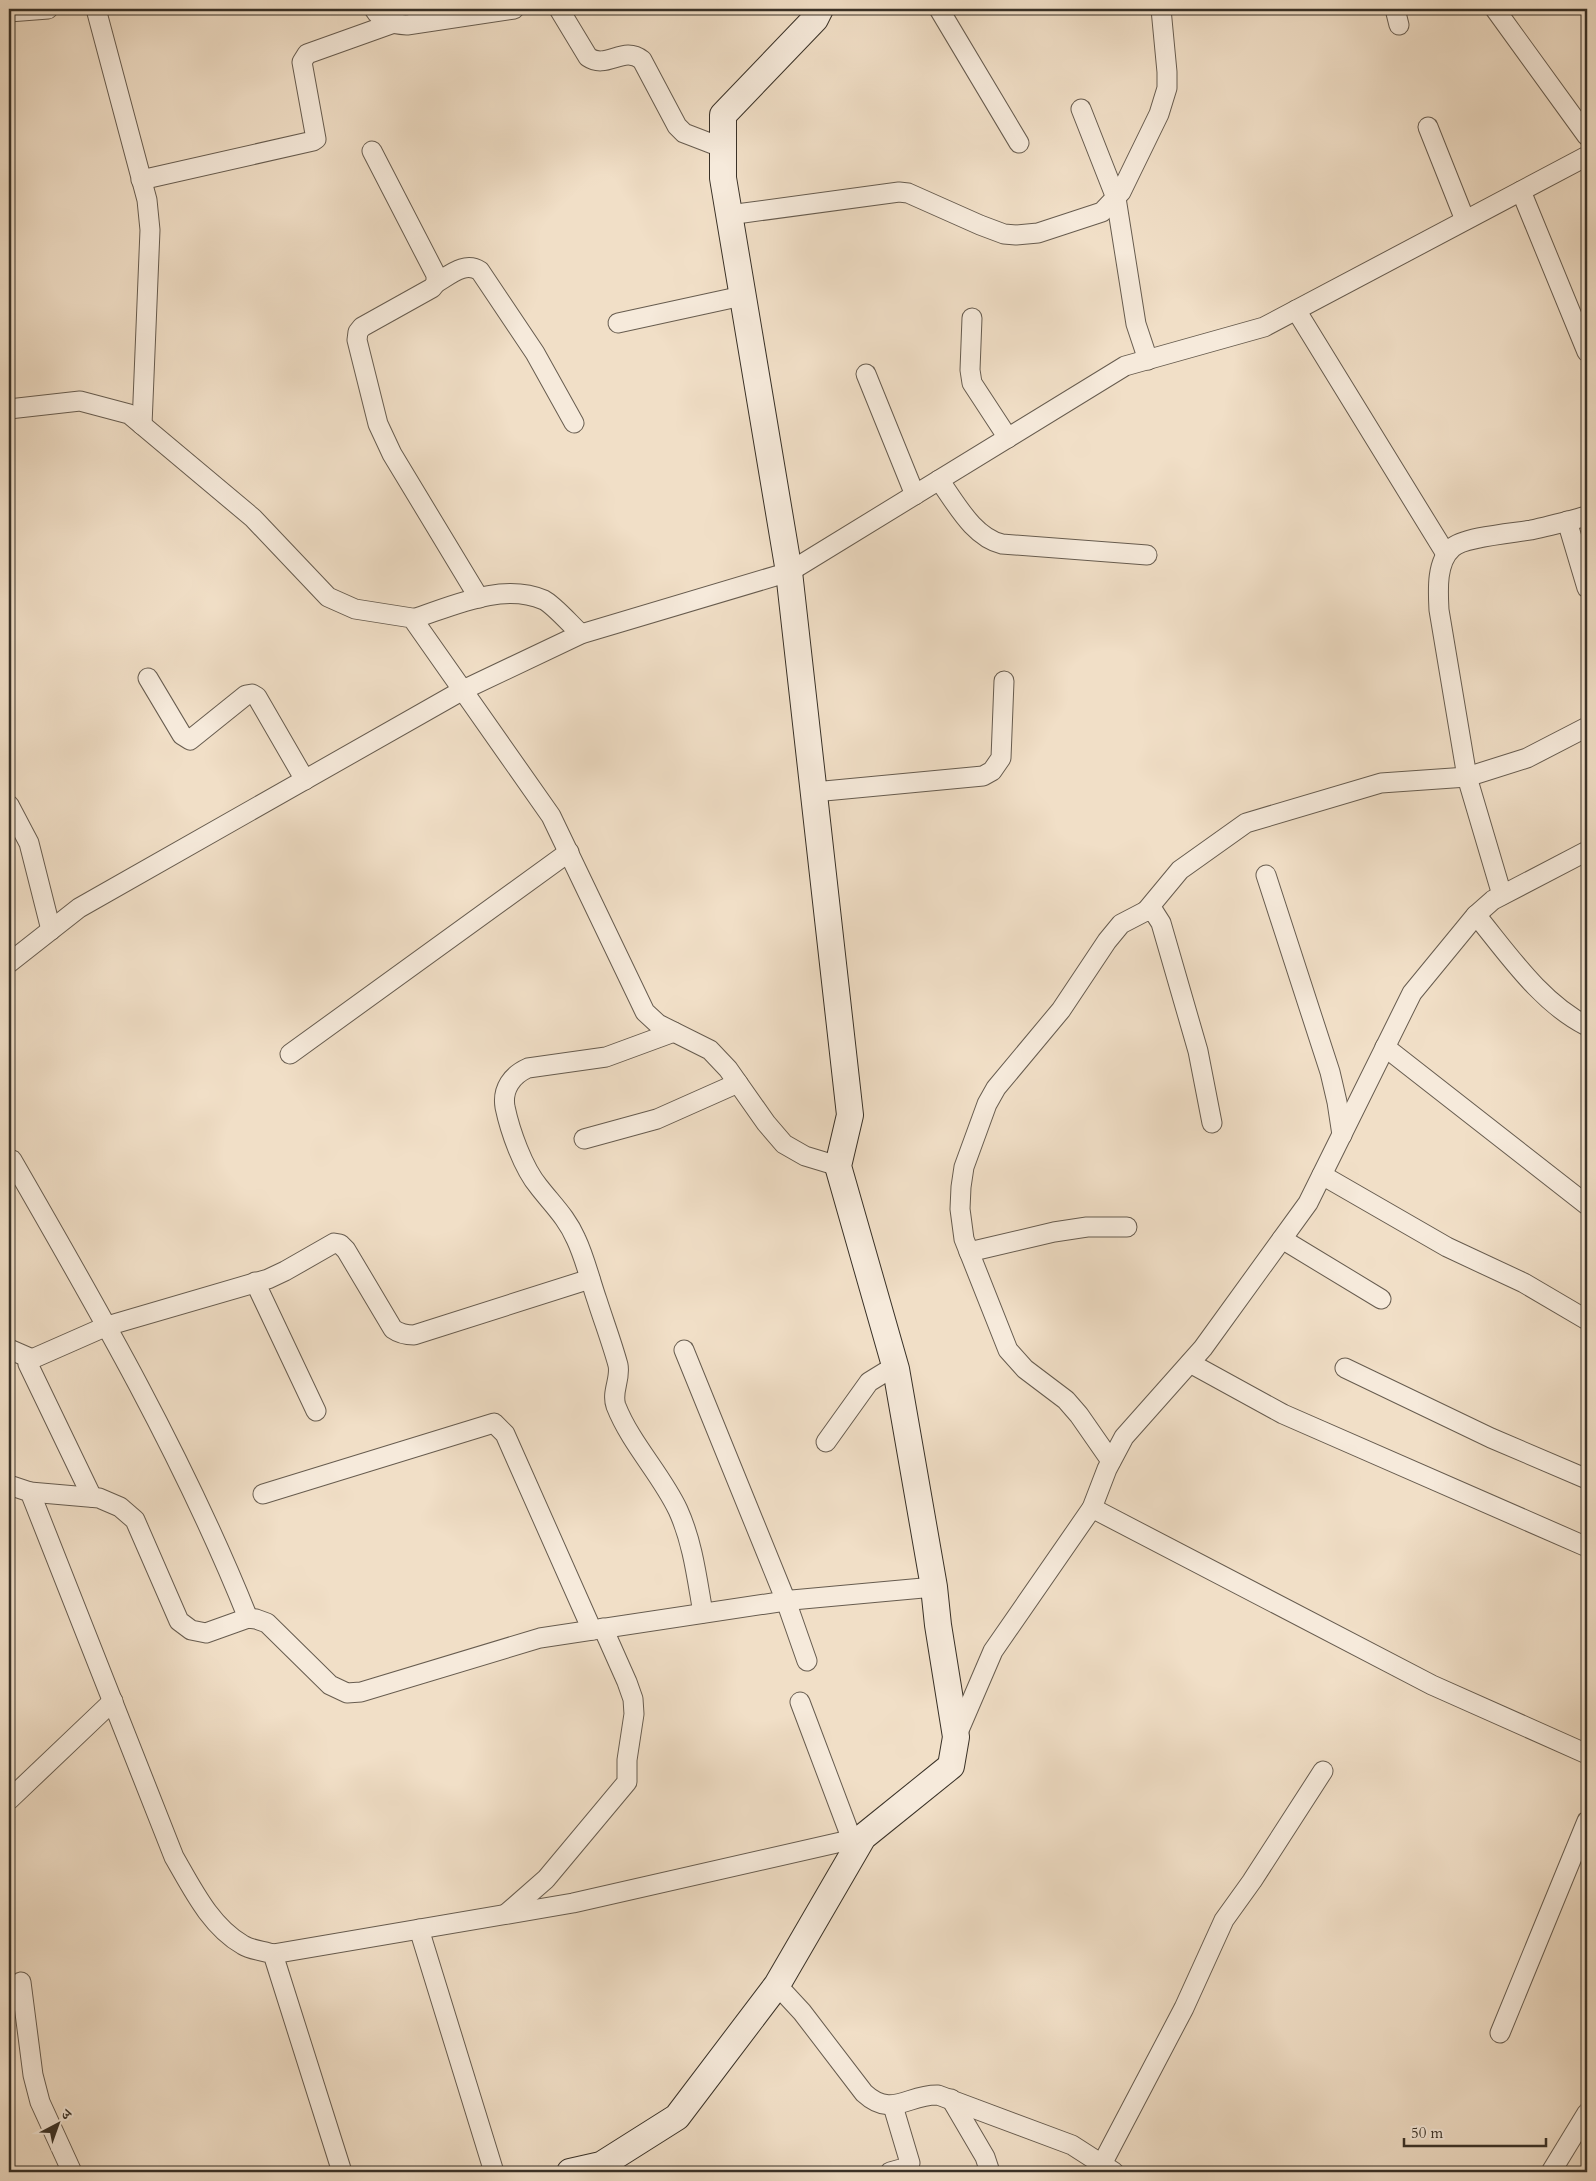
<svg xmlns="http://www.w3.org/2000/svg" width="1596" height="2181" viewBox="0 0 1596 2181" font-family="Cardo,'Noto Serif Devanagari',serif">
  <style>
    .lines { fill: none; stroke-linecap: round; stroke-linejoin: round }
    .street-casing { stroke: #675c4f; stroke-width: 21 }
    .secondary-casing { stroke: #393127; stroke-width: 28 }
    .street { stroke: #f6eadb; stroke-width: 19 }
    .secondary { stroke: #f6eadb; stroke-width: 26 }
  </style>
  <rect width="100%" height="100%" fill="#f1dfc7"/>
  <filter id="stains"><feTurbulence type="fractalNoise" baseFrequency=".004" numOctaves="4"/><feColorMatrix values="0 0 0 0 .2 0 0 0 0 .09 0 0 0 0 .02 0 0 0 .5 -.17"/></filter>
  <radialGradient id="worn" r=".72"><stop offset=".6" stop-color="#630" stop-opacity="0"/><stop offset="1" stop-color="#630" stop-opacity=".3"/></radialGradient>
  <g class="lines">
    <defs>
      <g id="street">
        <polyline points="96,9 147,200 150,230 142,425"/>
        <path d="M374 9C382 22 392 24 407 25L514 9"/>
        <path d="M559 9 588 57C607 70 623 45 642 60L677 126 684 133 723 148"/>
        <polyline points="939,9 1019,143"/>
        <polyline points="1395,9 1399,25"/>
        <polyline points="1495,9 1587,136"/>
        <polyline points="9,12 48,9"/>
        <polyline points="1081,109 1116,198 1136,324 1148,360"/>
        <polyline points="1428,127 1465,220"/>
        <polyline points="372,151 436,275 436,283 432,288 362,327 358,332 357,340 378,424 392,454 479,598"/>
        <polyline points="141,180 313,141 316,139 302,62 307,54 391,24"/>
        <polyline points="1521,191 1587,352"/>
        <polyline points="729,215 899,192 908,193 980,225 1004,234 1016,235 1038,233 1102,212 1121,192 1159,114 1167,88 1167,72 1161,9"/>
        <path d="M436 283C450 275 465 261 480 271L535 353 574 423"/>
        <polyline points="1296,310 1446,554"/>
        <polyline points="972,318 970,370 972,383 1008,438"/>
        <polyline points="618,323 742,296"/>
        <polyline points="866,374 915,495"/>
        <polyline points="9,409 80,401 129,414 253,518 328,597 355,609 412,618 551,816 645,1012 658,1024 710,1050 728,1069 766,1123 784,1144 805,1156 838,1166"/>
        <path d="M939 480C956 503 973 537 1002 544L1147 555"/>
        <polyline points="1567,521 1587,588"/>
        <path d="M413 619C453 606 502 582 544 600 555 606 571 625 581 634"/>
        <polyline points="148,678 182,735 190,740 246,695 252,694 257,697 305,780"/>
        <polyline points="814,792 983,776 992,771 1001,758 1004,681"/>
        <polyline points="9,805 29,843 51,930"/>
        <polyline points="1266,875 1330,1072 1337,1102 1342,1135"/>
        <path d="M1502 895 1467 777 1439 610C1438 591 1436 562 1452 548 1463 537 1513 533 1531 530 1550 526 1568 521 1587 516"/>
        <polyline points="1146,911 1180,870 1246,823 1381,783 1467,777 1527,758 1587,727"/>
        <path d="M1476 915C1508 954 1541 1003 1587 1026"/>
        <polyline points="9,963 79,908 463,690 581,634 789,572 1125,366 1264,327 1587,156"/>
        <path d="M674 1032 606 1057 528 1068C512 1075 502 1089 505 1107 510 1131 523 1168 539 1187 553 1205 567 1218 576 1239 585 1258 590 1280 597 1300 604 1322 612 1343 618 1365 621 1379 611 1392 616 1406 631 1444 661 1474 678 1510 693 1543 697 1579 703 1613"/>
        <polyline points="1385,1047 1587,1205"/>
        <polyline points="290,1054 569,852"/>
        <polyline points="584,1139 657,1119 738,1083"/>
        <path d="M12 1160C98 1309 184 1458 248 1618"/>
        <polyline points="1322,1175 1447,1247 1524,1283 1587,1320"/>
        <polyline points="1282,1239 1381,1299"/>
        <polyline points="969,1252 1054,1232 1087,1227 1127,1227"/>
        <polyline points="255,1282 316,1411"/>
        <polyline points="9,1349 32,1359"/>
        <polyline points="684,1350 786,1601 807,1661"/>
        <polyline points="1190,1363 1283,1414 1587,1547"/>
        <polyline points="1345,1368 1491,1438 1587,1479"/>
        <polyline points="826,1442 869,1382 895,1366"/>
        <polyline points="1111,1461 1079,1415 1066,1400 1025,1369 1008,1350 964,1239 960,1209 961,1187 964,1167 987,1104 996,1088 1061,1010 1107,941 1121,924 1146,911 1154,912 1161,923 1198,1051 1212,1123"/>
        <path d="M9 1485 30 1492 174 1857C192 1888 210 1926 243 1945 251 1950 264 1951 273 1954L342 2172"/>
        <polyline points="30,1492 99,1498 120,1507 135,1520 179,1621 191,1630 206,1633 248,1618 256,1619 267,1623 330,1685 347,1693 361,1692 540,1638 792,1600 934,1587"/>
        <polyline points="263,1494 494,1423 505,1434 592,1630"/>
        <path d="M92 1497 28 1364 32 1359 107 1326 268 1279 285 1271 334 1243 340 1244 346 1250 393 1329C400 1334 406 1335 414 1335L590 1279"/>
        <polyline points="1092,1508 1432,1685 1587,1754"/>
        <polyline points="800,1702 852,1840"/>
        <polyline points="956,1737 993,1651 1092,1508 1107,1469 1124,1437 1203,1348 1308,1203 1412,993 1476,915 1493,900 1587,851"/>
        <polyline points="9,1800 113,1701"/>
        <polyline points="506,1914 546,1879 627,1782 627,1760 634,1714 633,1699 627,1682 603,1628"/>
        <polyline points="419,1929 494,2172"/>
        <polyline points="273,1954 573,1903 863,1837"/>
        <polyline points="21,1982 33,2075 40,2102 72,2172"/>
        <path d="M777 1985 802 2012 864 2093C892 2119 908 2094 938 2095L1072 2145 1114 2172"/>
        <polyline points="1500,2033 1587,1821"/>
        <polyline points="951,2099 985,2157 990,2172"/>
        <polyline points="1102,2164 1184,2008 1224,1920 1252,1881 1323,1771"/>
        <polyline points="890,2172 908,2167 910,2163 893,2106"/>
        <polyline points="1551,2172 1587,2113"/>
      </g>
      <polyline id="secondary" points="570,2172 601,2165 677,2117 777,1985 863,1837 951,1766 956,1737 938,1625 934,1587 896,1369 838,1166 850,1115 789,572 723,178 723,115 815,19 820,9"/>
    </defs>
    <use href="#street" class="street-casing"/>
    <use href="#secondary" class="secondary-casing"/>
    <use href="#street" class="street"/>
    <use href="#secondary" class="secondary"/>
  </g>
  <rect width="1596" height="2181" fill="none" stroke="#f1dfc7" stroke-width="30"/>
  <rect x="10" y="10" width="1576" height="2161" fill="none" stroke="#393127" stroke-width="2.5"/>
  <rect x="15" y="15" width="1566" height="2151" fill="none" stroke="#393127"/>
  <g transform="translate(58 2124) rotate(41)" stroke="#f6eadb" stroke-width="4" paint-order="stroke">
  <path d="M0-4L9 19L0 12L-9 19Z" fill="#393127"/>
  <text y="-8" font-size="14" font-weight="bold" text-anchor="middle" fill="#393127">उ</text>
  </g>
  <path d="M1404 2138v8h142v-8" fill="none" stroke="#393127" stroke-width="2.5"/>
  <text x="1411" y="2138" font-size="15" fill="#393127" stroke="#f6eadb" stroke-width="4" paint-order="stroke">50 m</text>
  <rect width="100%" height="100%" filter="url(#stains)"/>
  <rect width="100%" height="100%" fill="url(#worn)"/>
</svg>
